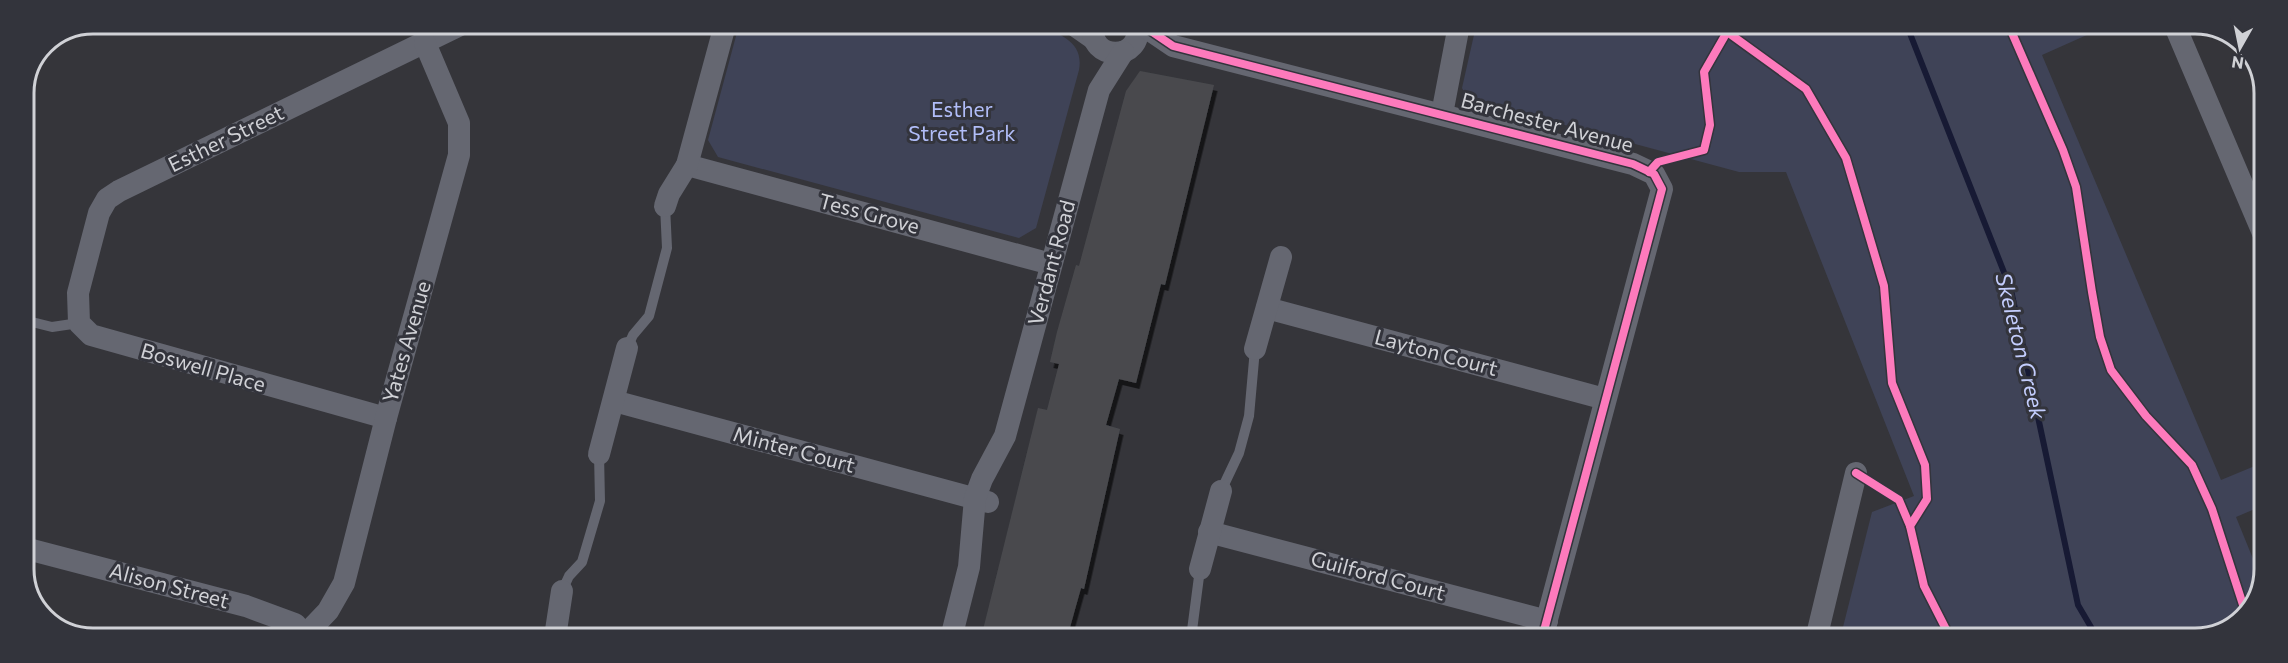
<svg xmlns="http://www.w3.org/2000/svg" width="2288" height="663" viewBox="0 0 2288 663" font-family="Commissioner,sans-serif">
  <style>
    .green { fill: #3f4357 }
    .lines { fill: none; stroke-linecap: round; stroke-linejoin: round }
    .stream { stroke: #171a34; stroke-width: 6 }
    .building { fill: #494a4e; filter: url(#shadow) }
    .service { stroke: #656771; stroke-width: 10 }
    .minor { stroke: #656771; stroke-width: 22 }
    .cycleway-casing { stroke: #33343c; stroke-width: 11 }
    .cycleway { stroke: #fd7abc; stroke-width: 8 }
    .labels { text-anchor: middle; stroke-width: 6; stroke-linejoin: round; paint-order: stroke }
    .park-label { font-size: 21px; fill: #b1bdf8; stroke: #33343c }
    .street-label { font-size: 21px; fill: #d0d1d6; stroke: #33343c }
    .water-label { font-size: 22px; font-style: italic; fill: #c3cdfd; stroke: #33343c }
    .rim { fill: none; stroke: #d0d1d6; stroke-width: 3 }
  </style>
  <defs>
    <filter id="shadow"><feDropShadow dx="3.5" dy="6" stdDeviation="0" flood-color="#0009"/></filter>
  </defs>
  <rect width="100%" height="100%" fill="#35353a"/>
  <g class="green">
    <path d="M739 25H1039C1061 35 1084 42 1079 70L1036 228 1019 238 718 157 708 140Z"/>
    <polygon points="1476,26 2107,26 2042,55 2221,480 2262,463 2262,506 2236,517 2262,581 2262,587 2237,624 2194,639 1840,639 1872,512 1914,496 1786,172 1739,172 1468,99 1462,88"/>
  </g>
  <g class="lines">
    <polyline class="stream" points="1907,26 2011,290 2078,605 2098,639"/>
  </g>
  <polygon class="building" points="1140,71 1214,85 1165,285 1161,284 1136,383 1119,379 1106,425 1120,429 1084,589 1081,588 1067,638 981,638 1038,408 1047,410 1059,364 1050,362 1057,332 1076,265 1079,266 1126,91"/>
  <g class="lines">
    <g class="service">
      <polyline points="24,320 52,327 79,323"/>
      <polyline points="627,348 633,335 649,316 667,248 665,206"/>
      <polyline points="1221,491 1239,453 1249,416 1255,349"/>
      <polyline points="562,591 569,576 582,562 600,501 599,454"/>
      <polyline points="1191,638 1200,569"/>
    </g>
    <g class="minor">
      <polyline points="1074,25 1094,39"/>
      <path d="M1093 25C1088 63 1144 61 1137 25"/>
      <polyline points="1142,25 1173,46 1633,164 1654,174 1662,189 1542,638"/>
      <polyline points="2175,26 2263,233"/>
      <polyline points="1442,114 1459,25"/>
      <polyline points="687,165 1051,264"/>
      <polyline points="665,206 669,194 687,165 725,25"/>
      <polyline points="1267,308 1605,399"/>
      <polyline points="1255,349 1281,257"/>
      <polyline points="614,401 988,502"/>
      <polyline points="386,418 91,335 79,323 78,293 99,213 107,199 119,191 462,24"/>
      <polyline points="599,454 627,348"/>
      <polyline points="1209,532 1547,621"/>
      <polyline points="24,548 246,606 295,624 307,637"/>
      <polyline points="1200,569 1221,491"/>
      <polyline points="306,634 328,611 344,583 386,418 459,155 459,123 425,43"/>
      <polyline points="555,637 562,591"/>
      <polyline points="951,638 969,567 975,498 982,479 1005,436 1099,90 1123,52"/>
      <polyline points="1816,639 1856,473"/>
    </g>
    <defs>
      <g id="cycleway">
        <polyline points="1142,25 1173,46 1633,164 1654,174 1662,189 1542,638"/>
        <polyline points="1719,26 1806,89 1846,158 1884,286 1892,383 1925,465 1927,499 1910,526 1924,586 1951,639"/>
        <polyline points="2009,26 2063,150 2076,187 2092,292 2100,337 2111,370 2146,416 2192,465 2212,509 2245,611"/>
        <polyline points="1649,172 1658,162 1704,150 1710,125 1704,72 1727,32"/>
        <polyline points="1856,473 1899,500 1910,526"/>
      </g>
    </defs>
    <use href="#cycleway" class="cycleway-casing"/>
    <use href="#cycleway" class="cycleway"/>
  </g>
  <g class="labels">
    <g class="park-label">
      <text x="962" y="117">Esther<tspan x="962" dy="24">Street Park</tspan></text>
    </g>
    <g class="street-label">
      <text transform="translate(1547 123) rotate(15)" y="7">Barchester Avenue</text>
      <text transform="translate(226 139) rotate(-26)" y="7">Esther Street</text>
      <text transform="translate(869 214) rotate(15)" y="7">Tess Grove</text>
      <text transform="translate(1052 263) rotate(-75)" y="7">Verdant Road</text>
      <text transform="translate(407 342) rotate(-74)" y="7">Yates Avenue</text>
      <text transform="translate(1436 353) rotate(15)" y="7">Layton Court</text>
      <text transform="translate(203 368) rotate(16)" y="7">Boswell Place</text>
      <text transform="translate(794 450) rotate(15)" y="7">Minter Court</text>
      <text transform="translate(1378 576) rotate(15)" y="7">Guilford Court</text>
      <text transform="translate(169 586) rotate(15)" y="7">Alison Street</text>
    </g>
    <g class="water-label">
      <text transform="translate(2021 346) rotate(76)" y="8">Skeleton Creek</text>
    </g>
  </g>
  <path d="M0 0H2288V663H0ZM93 34H2195A59 59 0 0 1 2254 93V569A59 59 0 0 1 2195 628H93A59 59 0 0 1 34 569V93A59 59 0 0 1 93 34Z" fill="#33343c" fill-rule="evenodd"/>
  <path class="rim" d="M93 34H2195A59 59 0 0 1 2254 93V569A59 59 0 0 1 2195 628H93A59 59 0 0 1 34 569V93A59 59 0 0 1 93 34Z"/>
  <g transform="translate(2240 48) rotate(189)" stroke="#33343c" stroke-width="4.5" paint-order="stroke">
  <path d="M0-4.5L10 22L0 15L-10 22Z" fill="#d0d1d6"/>
  <text y="-9" font-size="16" font-weight="bold" text-anchor="middle" fill="#d0d1d6">N</text>
  </g>
</svg>
